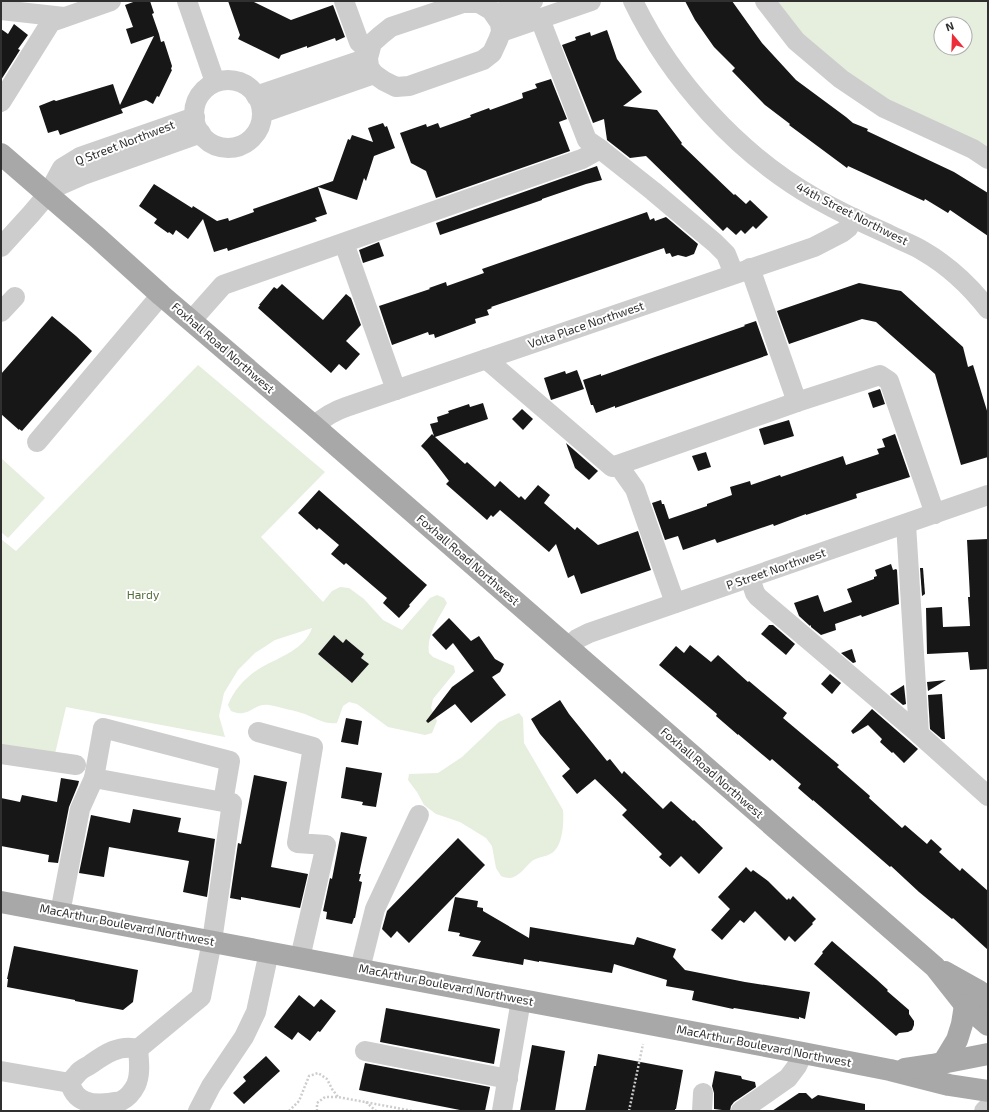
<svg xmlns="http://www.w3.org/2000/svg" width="989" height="1112" viewBox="0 0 989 1112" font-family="'Exo 2',sans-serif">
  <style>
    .green { fill: #e6eede; fill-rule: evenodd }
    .building { fill: #171717 }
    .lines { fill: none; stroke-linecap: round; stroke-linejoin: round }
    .path { stroke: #cdcdcd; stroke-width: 2.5; stroke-dasharray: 2 2; stroke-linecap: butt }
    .minor { stroke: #cdcdcd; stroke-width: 20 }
    .major { stroke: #a8a8a8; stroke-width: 22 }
    .labels { text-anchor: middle; stroke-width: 4; stroke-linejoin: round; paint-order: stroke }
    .street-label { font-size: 12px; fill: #303030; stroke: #fff }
    .park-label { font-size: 12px; fill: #536e3b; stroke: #fff }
  </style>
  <rect width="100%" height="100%" fill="#fff"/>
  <g class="green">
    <path d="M771 1H988V151L859 85 816 52ZM941 24H965V48H941Z"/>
    <path d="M198 365 325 472 261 537 323 602 332 591 340 587 349 588 364 599 383 620 402 630 430 598 437 595 444 598 447 603C439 618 426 635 429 653L433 657 454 666 455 672 433 699 431 708 437 721 432 733 425 735 388 727 357 704 349 702 343 706 337 723C326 725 315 718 305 714 295 711 279 707 269 705 252 703 250 719 231 711L228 705C234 689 248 675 262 667 280 657 305 649 312 628L275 640 255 653 238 670 224 693 219 716 225 737 66 707 54 758 1 752V539L16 551ZM334 636 343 643 346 639 364 654 361 658 368 664 352 683 318 654Z"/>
    <polygon points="1,458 45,498 8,538 1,532"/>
    <path d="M519 713 523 718 524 743 563 810C564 822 563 846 552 853 546 857 537 857 532 861 525 867 519 877 510 878 507 878 503 877 501 876L496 868 492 846 486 838 460 822 436 814 424 805 417 792 408 780 409 774 438 773 462 757 499 722Z"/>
  </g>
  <g class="building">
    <polygon points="136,1 150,1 154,13 152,14 159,34 161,42 164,41 172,66 171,69 172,70 159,97 157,96 153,104 146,100 121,109 123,113 60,135 58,130 48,133 39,106 54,100 56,101 113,84 120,105 154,36 131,44 126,29 133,27 125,5"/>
    <polygon points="228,1 252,1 291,20 333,5 345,37 336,41 335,38 307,48 307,46 281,55 279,59 238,39 240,35"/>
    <polygon points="685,1 732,1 762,43 796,80 846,117 853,123 868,129 867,131 954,172 988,193 988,236 950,210 948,213 925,199 924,201 848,166 847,168 789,125 790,124 765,105 732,71 735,68 714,47 695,20"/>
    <polygon points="14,24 28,35 18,49 20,50 1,80 1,29 8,34"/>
    <polygon points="607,30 617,59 642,92 623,106 657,110 682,143 681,144 711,173 734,195 735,194 746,204 750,200 768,217 756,229 753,226 745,234 741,230 736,235 727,227 723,231 646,156 630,158 607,140 604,119 593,123 562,45 576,40 575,37 590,32 591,36"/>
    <polygon points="551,79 567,119 559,122 570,151 436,198 426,171 411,163 400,133 426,124 427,127 438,123 440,128 471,117 470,115 489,108 490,110 523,98 522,93 537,88 535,84"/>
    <polygon points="383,123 385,127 387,126 395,148 374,156 366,181 364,178 357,200 318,187 327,214 315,218 317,221 228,251 227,248 214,252 203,219 188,239 176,230 173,235 169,232 168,233 154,223 157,219 139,206 154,184 192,208 193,206 217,221 228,218 229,221 254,212 253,209 333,181 348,139 350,140 352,135 373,142 368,128"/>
    <polygon points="597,166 602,180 586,184 542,199 542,200 440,235 436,223"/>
    <polygon points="647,212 650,220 654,218 655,221 666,217 698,244 694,254 686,257 678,255 672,257 670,253 666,254 664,248 491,307 492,308 487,310 489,315 475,319 476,323 435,338 434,334 429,335 428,332 392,345 379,306 430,289 429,288 446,282 447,286 484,273 482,269"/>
    <polygon points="379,242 384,256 363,263 359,250"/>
    <polygon points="859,283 901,291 963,347 968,367 973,365 988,414 988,457 961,465 935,374 876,322 862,319 789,344 777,311"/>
    <polygon points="282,284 323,320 346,294 351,298 361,325 346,341 360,354 346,370 339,364 331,373 258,308 260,305 259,305 274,287 277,289"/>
    <polygon points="52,316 76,336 92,351 22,431 19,429 19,430 1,414 1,374"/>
    <polygon points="756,321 768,355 615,408 615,406 596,413 593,405 591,405 583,380 601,374 601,376 655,357 745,326 744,325"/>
    <polygon points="577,370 584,389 551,400 544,378 565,371 566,374"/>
    <polygon points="880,389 885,404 873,408 868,393"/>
    <polygon points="483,403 488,419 435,437 465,464 467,462 495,487 500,481 519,498 521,496 525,500 538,485 550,495 544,503 575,530 577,527 598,545 638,531 651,570 581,594 574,575 568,578 556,544 549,552 500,510 493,517 491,515 487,520 446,484 449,481 427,452 421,446 432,434 434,436 430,424 438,422 437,417 449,413 448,411 469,404 470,407"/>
    <polygon points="522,409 533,419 523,430 512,419"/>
    <polygon points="789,420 794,436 764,445 759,429"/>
    <polygon points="895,434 910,477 856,494 857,498 806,515 806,514 774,526 773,524 717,543 715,539 683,550 678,536 665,540 652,503 661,500 662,504 664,504 669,519 707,506 707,504 732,495 730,487 750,481 751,485 780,475 781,477 843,456 846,465 879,454 877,449 885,447 882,439"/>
    <polygon points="566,443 598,471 589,480 575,468"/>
    <polygon points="706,452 711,467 698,471 692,456"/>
    <polygon points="319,490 427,585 409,605 410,606 399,618 383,603 387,598 346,563 344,565 331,554 339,545 319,528 317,530 298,513"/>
    <polygon points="988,539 988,669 970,670 968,652 927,654 926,608 942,607 943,627 970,626 968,597 970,597 967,540"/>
    <polygon points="891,564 893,570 896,569 897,570 899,604 862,617 861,615 835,624 836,630 821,635 811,627 811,625 810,626 799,616 794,603 818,595 824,612 852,602 847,589 874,579 874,577 877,576 875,570"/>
    <polygon points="920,568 923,568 925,594 922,596"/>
    <polygon points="449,618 471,641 479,636 495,659 504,664 500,672 492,677 506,695 471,723 455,704 428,723 426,721 452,687 474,671 453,643 446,650 432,635"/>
    <polygon points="769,625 773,625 795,644 786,655 761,634"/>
    <polygon points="334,635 343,643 346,639 364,654 361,658 369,664 352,683 318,654"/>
    <polygon points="690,645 711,662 718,655 748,682 749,681 787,713 783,718 839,765 837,767 870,796 869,798 902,828 905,825 927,844 931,839 942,849 939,852 960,871 962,868 988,891 988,950 953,918 952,919 919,892 891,866 890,867 813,800 813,801 798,788 801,784 772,759 770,761 738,734 738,735 716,716 717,714 659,665 676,646 684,653"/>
    <polygon points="852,649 856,662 853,663 841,653"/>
    <polygon points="830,674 841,683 832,694 821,684"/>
    <polygon points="946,680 928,691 927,682"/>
    <polygon points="904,685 906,704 903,705 890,694"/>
    <polygon points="942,694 945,739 942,739 930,729 928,695"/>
    <polygon points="560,700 569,714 607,761 610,759 622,774 624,771 663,809 671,801 693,821 694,820 723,848 699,874 681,856 670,867 659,857 662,854 622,815 627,810 595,779 577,794 562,776 570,769 540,734 531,719"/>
    <polygon points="872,709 918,749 904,763 893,752 892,753 880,742 882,739 868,725 853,734 851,731"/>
    <polygon points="346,718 362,721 358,745 341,742"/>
    <polygon points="346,767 382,773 376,807 362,805 363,802 341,798"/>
    <polygon points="254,775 287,782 271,867 308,874 300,908 241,897 241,900 230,898 238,843 241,844"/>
    <polygon points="61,778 79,781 78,785 69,807 58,863 48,862 49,855 1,846 1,798 20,802 22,795 57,802"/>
    <polygon points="133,809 181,818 178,832 215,839 207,897 183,892 189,861 109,847 104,877 79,873 91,815 130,823"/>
    <polygon points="341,832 367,837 359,874 361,874 359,881 362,882 355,918 354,918 352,924 326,919 327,912 323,911 330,878 332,879"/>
    <polygon points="458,838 485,865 409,943 397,931 391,938 382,929 387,911"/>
    <polygon points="746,867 751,872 753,870 768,881 787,900 789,898 790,900 793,896 816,919 812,923 813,924 795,942 789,936 785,941 755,911 744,923 740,920 722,940 711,930 730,909 718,897"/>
    <polygon points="455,897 478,901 477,907 483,908 483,911 529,938 530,927 634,945 637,937 676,949 673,957 685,970 745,982 810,992 805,1019 799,1017 799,1019 734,1008 733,1009 692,1000 694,991 666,986 667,980 614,964 612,973 539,961 539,962 524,959 523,965 472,956 481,941 459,936 460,933 448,931"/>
    <polygon points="832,941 876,979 888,990 887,991 909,1010 909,1014 914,1021 914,1025 912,1030 908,1032 899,1033 896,1036 814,964 823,953 822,952"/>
    <polygon points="14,946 138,970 133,1002 123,1010 75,1001 75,1000 7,987 8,979 7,979"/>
    <polygon points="299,995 314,1007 321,999 336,1011 320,1032 318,1031 310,1041 298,1032 292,1040 274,1027"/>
    <polygon points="386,1008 500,1029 494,1064 380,1042"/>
    <polygon points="532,1045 565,1051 555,1111 520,1111"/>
    <polygon points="598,1054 683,1070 676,1109 675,1109 675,1111 585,1111 594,1066 596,1066"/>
    <polygon points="266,1056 280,1071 244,1104 233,1093 246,1081 243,1077"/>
    <polygon points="365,1063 490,1087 485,1111 465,1111 359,1090"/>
    <polygon points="715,1071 741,1076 742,1079 755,1082 756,1087 734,1102 731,1106 730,1111 714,1109 714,1093 712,1086"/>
    <polygon points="799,1093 806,1093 812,1099 818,1095 865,1104 865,1111 772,1111"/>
  </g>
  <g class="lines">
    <g class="path">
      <polyline points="366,1102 376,1111"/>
      <polyline points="289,1111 299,1101 309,1076 318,1073 327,1079 332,1089 338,1097"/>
      <polyline points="317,1111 317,1103 325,1097 338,1097 413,1111"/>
      <polyline points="629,1111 643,1044"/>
    </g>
    <g class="minor">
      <polyline points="187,1 215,82"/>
      <polyline points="344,1 359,42 369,51"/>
      <path d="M633 1C671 80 738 154 815 198 838 211 863 223 888 234 899 240 912 244 923 251 949 266 970 286 988 309"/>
      <polyline points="765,1 796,41 841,79 884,108 973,149 988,159"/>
      <polygon points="463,3 479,3 491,10 500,23 501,32 498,40 492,53 483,60 409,86 396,87 384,81 374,74 369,67 368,58 372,43 381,35 391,27"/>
      <polyline points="1,10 64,17"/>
      <polyline points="495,14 533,1"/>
      <polyline points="501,32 591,1"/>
      <circle cx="228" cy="114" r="34"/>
      <polyline points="256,96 368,58"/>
      <polyline points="1,102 51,22 111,1"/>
      <polyline points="262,113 374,74"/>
      <polyline points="600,149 653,191 715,243 726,254 734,274"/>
      <polyline points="49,193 58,186 83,175 201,133"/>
      <polyline points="344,243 396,390"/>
      <polyline points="1,247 31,214 48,194 62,168 80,157 195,117"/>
      <polyline points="750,268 797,402"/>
      <polyline points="1,312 15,297"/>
      <polyline points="191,321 223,285 582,159 600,149 587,140 540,19"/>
      <polyline points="486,359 612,467 797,402 880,375 889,381 935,514"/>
      <path d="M314 426C324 417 334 411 346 407L814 247 843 232 848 228 854 218"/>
      <polyline points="37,442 161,295"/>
      <polyline points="618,465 635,489 675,603"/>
      <polyline points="906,524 919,734"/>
      <polyline points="750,578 755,593 758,597 919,734 988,796"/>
      <polyline points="567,647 577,639 589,633 988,495"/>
      <polyline points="258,732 313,747 297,843 326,845 300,958"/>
      <polyline points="1,754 76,765"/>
      <polyline points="60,913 80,809 94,778"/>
      <polyline points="360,969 375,909 419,815"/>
      <polyline points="365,1051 508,1079"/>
      <polyline points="1,1071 70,1083"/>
      <path d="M70 1083C72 1080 75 1076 78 1073 81 1069 87 1067 91 1064 105 1054 120 1044 138 1049L201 997 212 941 232 803 223 802 230 761 103 728 94 778 223 802"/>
      <path d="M70 1083C75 1102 91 1105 109 1103 112 1102 118 1102 121 1101 127 1098 133 1091 136 1085 141 1074 139 1061 138 1049"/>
      <polyline points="198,1111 211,1086 244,1037 256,1012 269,952"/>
      <polyline points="502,1111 521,1000"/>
      <polyline points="702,1111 703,1093"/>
      <polyline points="741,1111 788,1078 797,1066 803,1053"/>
      <polyline points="984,1111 988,1107"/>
    </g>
    <g class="major">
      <polyline points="1,154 98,238 161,295 314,426 935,967 965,1005 988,1025"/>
      <polyline points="1,902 803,1053 890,1070 949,1085 988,1091"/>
      <polyline points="945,972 979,991 988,999"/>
      <polyline points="943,1063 957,1040 962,1024 965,1005"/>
      <polyline points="905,1069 932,1065 988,1054"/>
    </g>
  </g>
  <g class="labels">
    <g class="street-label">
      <text transform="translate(125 143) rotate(-21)" y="4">Q Street Northwest</text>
      <text transform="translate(852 214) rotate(27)" y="4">44th Street Northwest</text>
      <text transform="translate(586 325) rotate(-19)" y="4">Volta Place Northwest</text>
      <text transform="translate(223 348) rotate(41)" y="4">Foxhall Road Northwest</text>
      <text transform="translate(468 560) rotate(41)" y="4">Foxhall Road Northwest</text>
      <text transform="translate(776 569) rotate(-19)" y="4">P Street Northwest</text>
      <text transform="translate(712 773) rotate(41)" y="4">Foxhall Road Northwest</text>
      <text transform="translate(127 925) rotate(11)" y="4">MacArthur Boulevard Northwest</text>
      <text transform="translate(446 985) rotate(11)" y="4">MacArthur Boulevard Northwest</text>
      <text transform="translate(764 1046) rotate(11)" y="4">MacArthur Boulevard Northwest</text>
    </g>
    <g class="park-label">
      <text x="143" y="599">Hardy</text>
    </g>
  </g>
  <rect width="989" height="1112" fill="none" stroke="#303030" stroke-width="4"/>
  <g transform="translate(953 36) rotate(341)"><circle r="19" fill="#ffffff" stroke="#acacac"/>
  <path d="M0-3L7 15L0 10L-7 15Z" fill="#ed2c39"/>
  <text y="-6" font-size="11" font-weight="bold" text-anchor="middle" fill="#303030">N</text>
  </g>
</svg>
